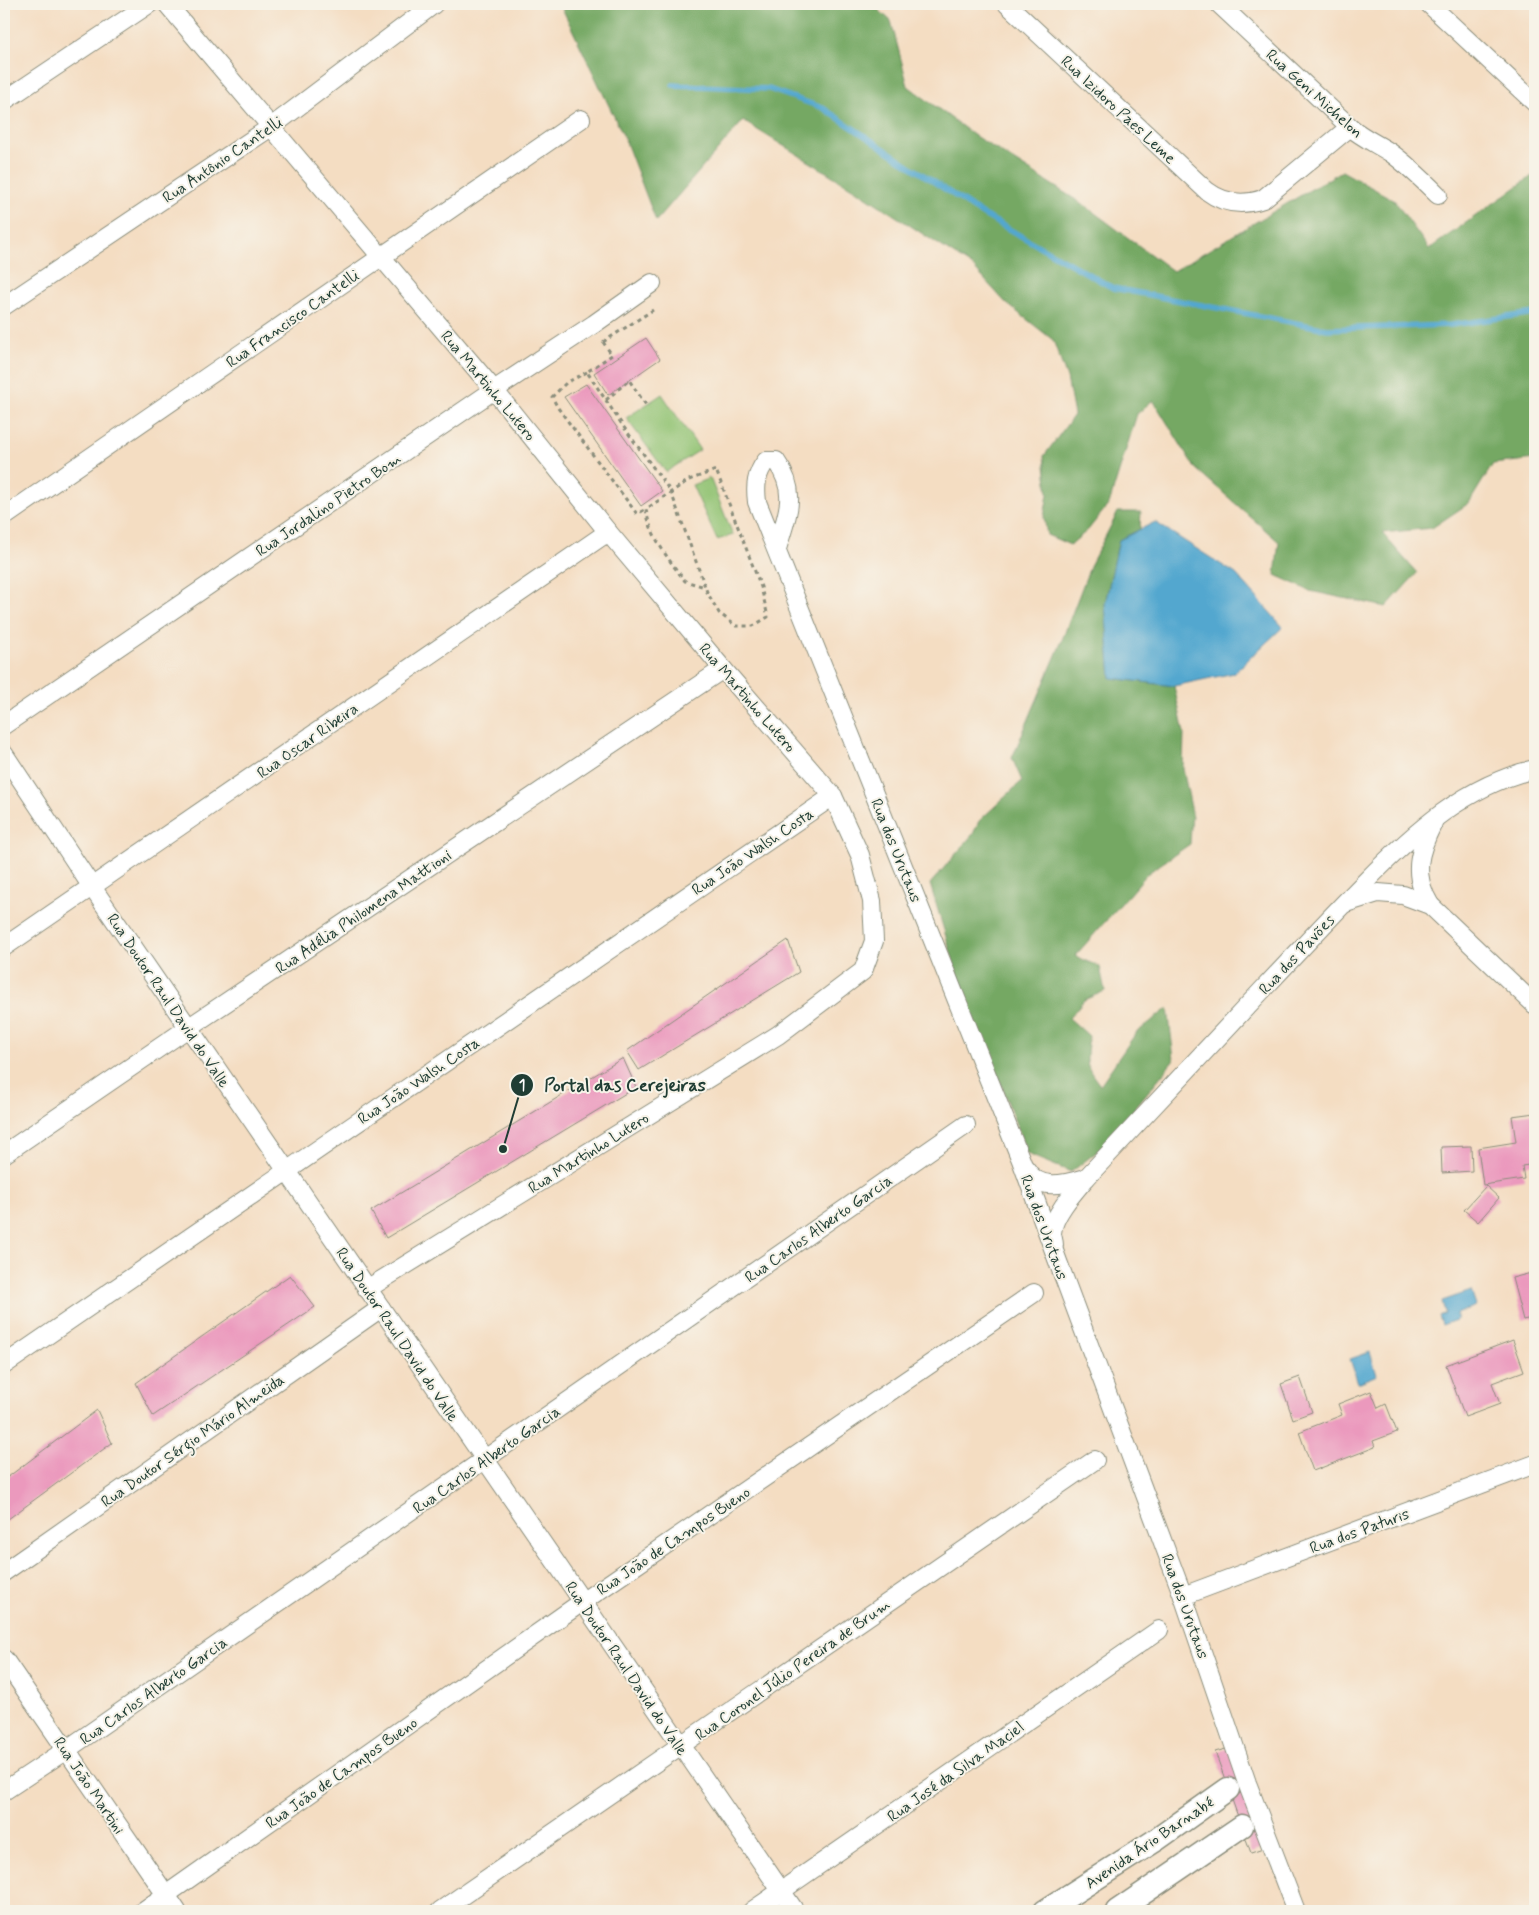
<svg xmlns="http://www.w3.org/2000/svg" width="1539" height="1915" viewBox="0 0 1539 1915" font-family="Mynerve,sans-serif">
  <style>
    .green { fill: #91c272; stroke: #588053 }
    .forest { fill: #74a864; stroke: #4a724c }
    .water { fill: #53a7cf; stroke: #397282 }
    .lines { fill: none; stroke-linecap: round; stroke-linejoin: round }
    .stream { stroke: #53a7cf; stroke-width: 5.5 }
    .building { fill: #eb99bd }
    .minor-casing { stroke: #8a8d7b; stroke-width: 20 }
    .major-casing { stroke: #8a8d7b; stroke-width: 25 }
    .path { stroke: #8a8d7b; stroke-width: 3; stroke-dasharray: 4 4; stroke-linecap: butt }
    .minor { stroke: #fff; stroke-width: 18 }
    .major { stroke: #fff; stroke-width: 22 }
    .labels { text-anchor: middle; stroke-width: 4; stroke-linejoin: round; paint-order: stroke }
    .street-label { font-size: 16px; fill: #1f3d34; stroke: #f7f3e8 }
    .leader { fill: none; stroke: #1f3d34; stroke-width: 2 }
    .callout-dot { fill: #1f3d34; stroke: #f7f3e8; stroke-width: 2 }
    .mark-label { font-size: 15px; text-anchor: middle; font-weight: bold; fill: #fff }
    .callout-label { font-size: 18px; text-anchor: middle; font-weight: bold; fill: #1f3d34; stroke: #f7f3e8; stroke-width: 4; stroke-linejoin: round; paint-order: stroke }
  </style>
  <rect width="100%" height="100%" fill="#f7f3e8"/>
  <filter id="ink" filterUnits="userSpaceOnUse"><feTurbulence type="fractalNoise" baseFrequency=".02" numOctaves="2"/><feDisplacementMap in="SourceGraphic" scale="10" xChannelSelector="R" yChannelSelector="G"/><feConvolveMatrix kernelMatrix="1 2 1 2 8 2 1 2 1" color-interpolation-filters="sRGB"/></filter>
  <filter id="wash" filterUnits="userSpaceOnUse"><feTurbulence type="fractalNoise" baseFrequency=".0096" numOctaves="4" result="noise"/><feDisplacementMap in="SourceGraphic" scale="20" xChannelSelector="R" yChannelSelector="G"/><feGaussianBlur stdDeviation="1.12" result="paint"/><feColorMatrix in="noise" values="0 0 0 0 0 0 0 0 0 0 0 0 0 0 0 0 0 1.4 0 .05"/><feComposite in="paint" operator="in"/></filter>
  <g filter="url(#wash)">
    <rect width="100%" height="100%" fill="#f4ddc2"/>
    <g class="green">
      <polygon points="662,394 700,450 666,472 626,418"/>
      <polygon points="710,478 733,535 717,540 692,485"/>
    </g>
    <g class="forest">
      <polygon points="560,4 872,4 891,21 908,86 975,136 1084,205 1173,271 1342,171 1394,200 1429,249 1532,176 1535,177 1535,459 1493,464 1469,503 1432,528 1382,533 1417,573 1386,607 1310,591 1275,575 1279,542 1195,468 1153,400 1137,414 1109,504 1088,530 1070,545 1047,535 1044,517 1048,494 1044,456 1074,415 1067,378 1053,340 1006,303 973,267 862,194 743,121 656,221 624,137"/>
      <path d="M1118 512H1141L1140 529 1119 540 1105 604 1111 678 1174 686 1184 733 1183 769 1192 812 1190 844 1148 873 1075 956 1100 967 1105 991 1084 1000 1069 1018 1089 1036C1086 1062 1084 1065 1100 1085L1136 1033 1168 1008 1174 1060 1103 1147 1071 1172 1027 1154 1000 1081 963 993 930 884 973 834 979 821 1022 781 1012 758 1059 648 1091 564Z"/>
    </g>
    <g class="water">
      <polygon points="1155,522 1236,574 1283,627 1234,673 1174,686 1111,678 1105,604 1119,540"/>
      <polygon points="1471,1291 1476,1306 1456,1314 1456,1320 1442,1325 1439,1316 1445,1313 1442,1301"/>
      <polygon points="1370,1352 1377,1375 1358,1383 1350,1359"/>
    </g>
    <g class="lines">
      <polyline class="stream" points="673,85 769,89 823,108 982,214 1113,288 1327,329 1451,325 1535,313"/>
    </g>
    <g id="blocks">
      <g class="building">
        <polygon points="646,338 660,359 608,395 594,373"/>
        <polygon points="586,384 662,491 641,506 564,397"/>
        <polygon points="788,940 799,972 639,1070 627,1051"/>
        <polygon points="623,1058 636,1087 386,1238 371,1211"/>
        <polygon points="1535,1113 1535,1164 1522,1166 1524,1179 1483,1185 1478,1148 1516,1142 1512,1116"/>
        <polygon points="1471,1146 1472,1171 1442,1173 1441,1147"/>
        <polygon points="1486,1186 1499,1198 1478,1222 1464,1210"/>
        <polygon points="1535,1272 1535,1317 1523,1320 1512,1278"/>
        <polygon points="290,1275 315,1307 153,1416 136,1383"/>
        <polygon points="1513,1340 1524,1371 1492,1383 1500,1404 1465,1417 1446,1365"/>
        <polygon points="1300,1377 1312,1412 1293,1419 1281,1384"/>
        <polygon points="1371,1391 1378,1408 1386,1404 1397,1432 1373,1441 1375,1447 1313,1471 1299,1432 1342,1415 1338,1404"/>
        <polygon points="97,1410 112,1443 4,1522 4,1480"/>
        <polygon points="1229,1748 1245,1788 1230,1793 1215,1752"/>
        <polygon points="1247,1791 1266,1848 1251,1853 1231,1797"/>
      </g>
    </g>
  </g>
  <g filter="url(#ink)">
    <use href="#blocks" fill-opacity="0" stroke="#8a8d7b" stroke-width="1"/>
    <g class="lines">
      <defs>
        <g id="minor">
          <polyline points="167,4 494,390 608,532 723,669 833,796 860,855 872,901 874,941 863,971 778,1035 367,1289"/>
          <path d="M1007 4 1207 191C1224 204 1242 206 1263 199L1350 127"/>
          <path d="M1219 4 1350 127C1363 138 1377 144 1391 153 1408 165 1423 180 1438 195"/>
          <polyline points="1429,4 1535,103"/>
          <polyline points="4,101 149,4"/>
          <polyline points="4,306 271,127 434,4"/>
          <polyline points="4,517 581,119"/>
          <path d="M777 549C787 514 799 493 776 461H766C756 474 755 486 757 502L1021 1160 1057 1259 1183 1596 1247 1783 1296 1911"/>
          <polyline points="4,725 494,390 594,324 652,283"/>
          <polyline points="4,754 92,887 795,1911"/>
          <polyline points="1346,903 1378,893 1403,895 1430,905 1535,1005"/>
          <path d="M1430 905C1412 875 1418 853 1433 823"/>
          <polyline points="4,947 608,532"/>
          <polyline points="4,1154 188,1028 723,669"/>
          <path d="M1026 1169C1039 1192 1065 1184 1086 1178 1146 1114 1206 1050 1266 986 1299 951 1331 916 1365 882 1414 832 1466 785 1535 769"/>
          <path d="M1054 1245C1054 1241 1052 1237 1052 1233 1053 1215 1074 1192 1086 1178"/>
          <polyline points="4,1365 833,796"/>
          <polyline points="4,1572 381,1308"/>
          <polyline points="1183,1596 1535,1464"/>
          <polyline points="4,1659 177,1911"/>
          <polyline points="4,1791 66,1750 966,1125"/>
          <polyline points="143,1911 582,1602 1034,1293"/>
          <polyline points="440,1911 1095,1460"/>
          <polyline points="752,1911 1159,1630"/>
        </g>
        <g id="major">
          <polyline points="1045,1911 1156,1840 1228,1789"/>
          <polyline points="1117,1911 1242,1826"/>
        </g>
      </defs>
      <use href="#minor" class="minor-casing"/>
      <use href="#major" class="major-casing"/>
      <g class="path">
        <path d="M603 342 612 355 587 372 623 426 671 492 707 592 719 613 736 626H753L768 617 761 587 716 470 689 480 646 509C650 536 669 560 685 581L705 587"/>
        <polyline points="603,342 653,310"/>
        <polyline points="587,372 566,383 552,397 558,408 637,514 646,509"/>
        <polyline points="606,400 629,380 646,405"/>
      </g>
      <use href="#minor" class="minor"/>
      <use href="#major" class="major"/>
    </g>
  </g>
  <g class="labels">
    <g class="street-label">
      <text transform="translate(1315 93) rotate(42)" y="6">Rua Geni Michelon</text>
      <text transform="translate(1119 109) rotate(43)" y="6">Rua Izidoro Paes Leme</text>
      <text transform="translate(222 159) rotate(-34)" y="6">Rua Antônio Cantelli</text>
      <text transform="translate(292 318) rotate(-35)" y="6">Rua Francisco Cantelli</text>
      <text transform="translate(489 385) rotate(50)" y="6">Rua Martinho Lutero</text>
      <text transform="translate(328 504) rotate(-34)" y="6">Rua Jordalino Pietro Bom</text>
      <text transform="translate(748 697) rotate(49)" y="6">Rua Martinho Lutero</text>
      <text transform="translate(307 740) rotate(-35)" y="6">Rua Oscar Ribeira</text>
      <text transform="translate(897 850) rotate(68)" y="6">Rua dos Urutaus</text>
      <text transform="translate(752 851) rotate(-34)" y="6">Rua João Walsh Costa</text>
      <text transform="translate(363 911) rotate(-34)" y="6">Rua Adélia Philomena Mattioni</text>
      <text transform="translate(1296 954) rotate(-47)" y="6">Rua dos Pavões</text>
      <text transform="translate(169 1000) rotate(56)" y="6">Rua Doutor Raul David do Valle</text>
      <text transform="translate(418 1080) rotate(-34)" y="6">Rua João Walsh Costa</text>
      <text transform="translate(588 1152) rotate(-32)" y="6">Rua Martinho Lutero</text>
      <text transform="translate(1045 1227) rotate(70)" y="6">Rua dos Urutaus</text>
      <text transform="translate(818 1228) rotate(-35)" y="6">Rua Carlos Alberto Garcia</text>
      <text transform="translate(398 1334) rotate(56)" y="6">Rua Doutor Raul David do Valle</text>
      <text transform="translate(192 1440) rotate(-35)" y="6">Rua Doutor Sérgio Mário Almeida</text>
      <text transform="translate(486 1459) rotate(-35)" y="6">Rua Carlos Alberto Garcia</text>
      <text transform="translate(1359 1530) rotate(-20)" y="6">Rua dos Paturis</text>
      <text transform="translate(673 1540) rotate(-34)" y="6">Rua João de Campos Bueno</text>
      <text transform="translate(1186 1606) rotate(70)" y="6">Rua dos Urutaus</text>
      <text transform="translate(627 1668) rotate(56)" y="6">Rua Doutor Raul David do Valle</text>
      <text transform="translate(792 1669) rotate(-35)" y="6">Rua Coronel Júlio Pereira de Brum</text>
      <text transform="translate(153 1690) rotate(-35)" y="6">Rua Carlos Alberto Garcia</text>
      <text transform="translate(955 1771) rotate(-35)" y="6">Rua José da Silva Maciel</text>
      <text transform="translate(341 1772) rotate(-35)" y="6">Rua João de Campos Bueno</text>
      <text transform="translate(90 1785) rotate(56)" y="6">Rua João Martini</text>
      <text transform="translate(1149 1842) rotate(-34)" y="6">Avenida Ário Barnabé</text>
    </g>
  </g>
  <path class="leader" d="M503 1149L522 1085"/>
  <g class="callout-dot">
    <circle cx="503" cy="1149" r="5"/>
    <circle cx="522" cy="1085" r="12"/>
  </g>
  <g class="mark-label">
    <text x="522" y="1090">1</text>
  </g>
  <g class="callout-label">
    <text x="625" y="1091">Portal das Cerejeiras</text>
  </g>
  <rect width="1539" height="1915" fill="none" stroke="#f7f3e8" stroke-width="20"/>
</svg>
